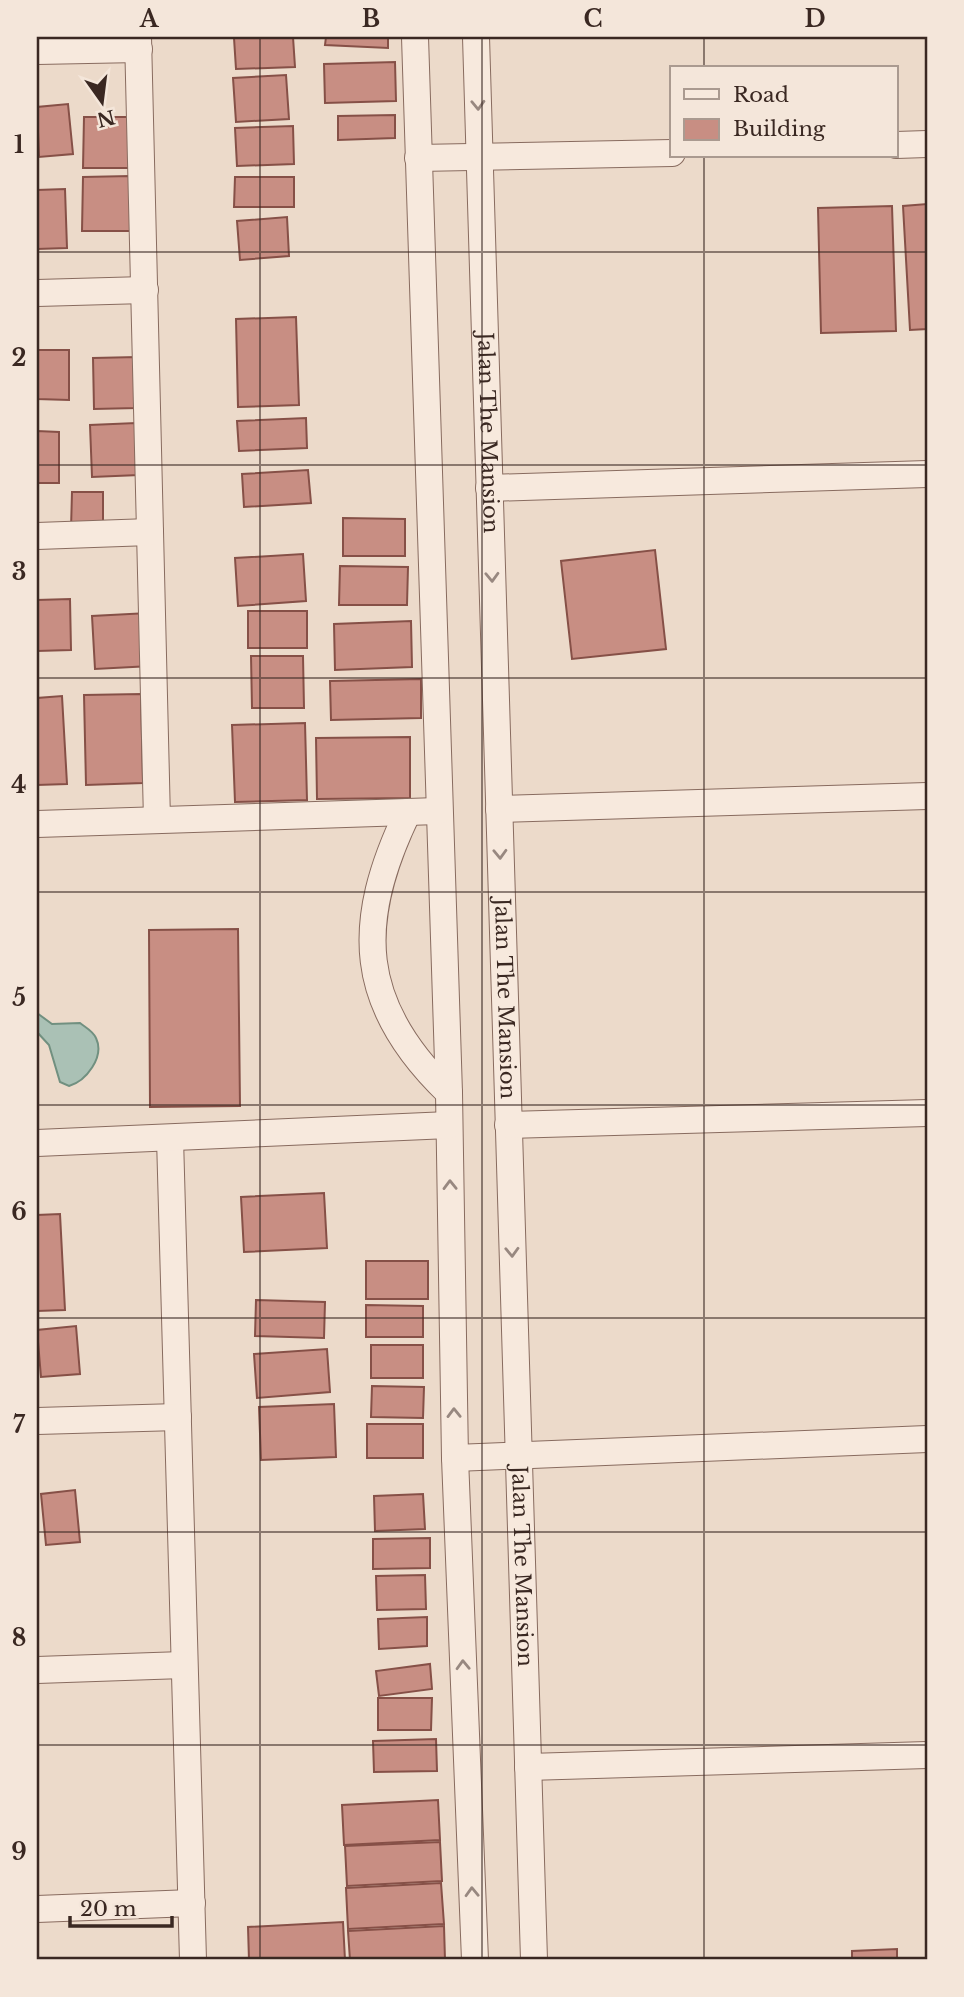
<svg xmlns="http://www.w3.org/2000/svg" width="964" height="1997" viewBox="0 0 964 1997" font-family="'Libre Baskerville',serif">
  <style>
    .water { fill: #aac1b5; stroke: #719080; stroke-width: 2 }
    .building { fill: #c88e83; stroke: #865047; stroke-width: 2 }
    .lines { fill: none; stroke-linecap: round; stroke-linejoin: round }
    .street-casing { stroke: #886b5f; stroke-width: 28 }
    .street { stroke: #f7e9dd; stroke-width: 26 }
    .oneway { stroke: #988880 }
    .grid { fill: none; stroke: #3a2822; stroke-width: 2; stroke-opacity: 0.55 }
    .labels { text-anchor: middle; stroke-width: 6; stroke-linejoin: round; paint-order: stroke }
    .street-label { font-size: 21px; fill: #3a2822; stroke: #f4e6da }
    .neatline { fill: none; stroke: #3a2822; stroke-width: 2.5 }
    .grid-label { font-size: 23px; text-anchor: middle; font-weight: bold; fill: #3a2822 }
  </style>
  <rect width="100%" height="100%" fill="#ecdaca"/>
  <path class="water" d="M37 1013 52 1024 80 1023C85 1027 93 1031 96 1038 105 1057 86 1081 69 1086L60 1082 49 1045 37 1032Z"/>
  <g class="building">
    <polygon points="293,37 295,67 236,69 234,38"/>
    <polygon points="326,37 388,37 388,48 325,45"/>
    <polygon points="395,62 396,101 325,103 324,64"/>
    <polygon points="286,75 289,119 236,122 233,78"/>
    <polygon points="68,104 73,154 39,157 37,107"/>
    <polygon points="395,115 395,138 338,140 338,116"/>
    <polygon points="84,117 136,117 136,168 83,168"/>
    <polygon points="293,126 294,164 237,166 235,128"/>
    <polygon points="130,176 130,231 82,231 83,177"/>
    <polygon points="235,177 294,177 294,207 234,207"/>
    <polygon points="65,189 67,248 37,249 37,190"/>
    <polygon points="927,204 927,329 910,330 903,206"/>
    <polygon points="892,206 896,331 821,333 818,208"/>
    <polygon points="287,217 289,256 240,260 237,221"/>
    <polygon points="296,317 299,405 238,407 236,319"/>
    <polygon points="37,350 69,350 69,400 37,399"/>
    <polygon points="137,357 137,408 94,409 93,358"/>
    <polygon points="306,418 307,448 239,451 237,421"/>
    <polygon points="136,423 139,475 92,477 90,425"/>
    <polygon points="37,431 59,432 59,483 37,483"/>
    <polygon points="308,470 311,503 244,507 242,474"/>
    <polygon points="72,492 103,492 103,529 71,529"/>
    <polygon points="343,518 405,519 405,556 343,556"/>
    <polygon points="655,550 666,649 572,659 561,561"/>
    <polygon points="303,554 306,601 238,606 235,558"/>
    <polygon points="340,566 408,567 407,605 339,605"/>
    <polygon points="70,599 71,650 37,651 37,600"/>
    <rect x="248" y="611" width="59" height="37"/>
    <polygon points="148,613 151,666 95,669 92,616"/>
    <polygon points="411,621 412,667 335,670 334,624"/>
    <polygon points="251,656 303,656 304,708 252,708"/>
    <polygon points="421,679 421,718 331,720 330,681"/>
    <polygon points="141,694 143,783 86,785 84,695"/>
    <polygon points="62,696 67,784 37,785 37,698"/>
    <polygon points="305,723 307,800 235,802 232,725"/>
    <polygon points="410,737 410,798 317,799 316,738"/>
    <polygon points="238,929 240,1106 150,1107 149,930"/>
    <polygon points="324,1193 327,1248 244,1252 241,1197"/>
    <polygon points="60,1214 65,1310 37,1311 37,1215"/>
    <rect x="366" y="1261" width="62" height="38"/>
    <polygon points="256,1300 325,1302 324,1338 255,1336"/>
    <polygon points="366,1305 423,1306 423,1337 366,1337"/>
    <polygon points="76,1326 80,1374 41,1377 37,1330"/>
    <rect x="371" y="1345" width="52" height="33"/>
    <polygon points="327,1349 330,1392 257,1398 254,1354"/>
    <polygon points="372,1386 424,1387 423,1418 371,1417"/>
    <polygon points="334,1404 336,1457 261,1460 259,1407"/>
    <rect x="367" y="1424" width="56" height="34"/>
    <polygon points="75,1490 80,1542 46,1545 41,1494"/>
    <polygon points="423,1494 425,1529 375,1531 374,1496"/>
    <polygon points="430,1538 430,1568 373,1569 373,1539"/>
    <polygon points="425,1575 426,1609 377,1610 376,1576"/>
    <polygon points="427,1617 427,1646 379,1649 378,1619"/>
    <polygon points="430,1664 432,1689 379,1696 376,1671"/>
    <polygon points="378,1698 432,1698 431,1730 378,1730"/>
    <polygon points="436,1739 437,1771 374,1772 373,1741"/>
    <polygon points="438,1800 440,1840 344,1845 342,1805"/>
    <polygon points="440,1842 442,1881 347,1886 345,1846"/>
    <polygon points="441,1883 444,1924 348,1929 346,1888"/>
    <polygon points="343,1922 345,1960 249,1960 248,1927"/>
    <polygon points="444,1926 445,1960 350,1960 348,1931"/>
    <polygon points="897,1949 897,1960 852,1960 852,1951"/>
  </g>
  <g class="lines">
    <defs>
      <g id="street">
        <polyline points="138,37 157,820"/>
        <polyline points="415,37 449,1093 455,1458 475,1960"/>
        <path id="s1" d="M476 37 534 1960"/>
        <polyline points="37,51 139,49"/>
        <polyline points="896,145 927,144"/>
        <polyline points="418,158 672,153"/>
        <polyline points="37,293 145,290"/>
        <polyline points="489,488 927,474"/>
        <polyline points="37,536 150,532"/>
        <polyline points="499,809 927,796"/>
        <path d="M408 812C354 923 357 1005 449 1093"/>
        <polyline points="37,824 438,811"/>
        <polyline points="508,1125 927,1113"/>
        <polyline points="170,1138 193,1960"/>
        <polyline points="37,1143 449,1125"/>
        <polyline points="37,1421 178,1417"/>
        <polyline points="455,1458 927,1439"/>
        <polyline points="37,1670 183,1665"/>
        <polyline points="528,1767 927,1755"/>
        <polyline points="37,1909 192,1903"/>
      </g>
    </defs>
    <use href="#street" class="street-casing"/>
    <use href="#street" class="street"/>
  </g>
  <defs><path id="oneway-chevron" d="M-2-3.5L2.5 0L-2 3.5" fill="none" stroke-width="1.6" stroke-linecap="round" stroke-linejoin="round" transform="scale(1.75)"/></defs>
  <g class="oneway">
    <use href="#oneway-chevron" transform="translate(478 105) rotate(88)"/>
    <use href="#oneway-chevron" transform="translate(492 577) rotate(88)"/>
    <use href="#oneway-chevron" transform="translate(500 854) rotate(88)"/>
    <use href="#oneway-chevron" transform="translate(450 1185) rotate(-91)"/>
    <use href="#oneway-chevron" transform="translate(512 1252) rotate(88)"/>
    <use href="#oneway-chevron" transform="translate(454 1413) rotate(-91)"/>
    <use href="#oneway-chevron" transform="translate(463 1665) rotate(-92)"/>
    <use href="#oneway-chevron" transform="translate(472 1892) rotate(-92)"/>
  </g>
  <path class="grid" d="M260 37V1960M482 37V1960M704 37V68M704 156V1960M37 252H927M37 465H927M37 678H927M37 892H927M37 1105H927M37 1318H927M37 1532H927M37 1745H927"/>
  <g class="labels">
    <g class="street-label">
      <text dy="7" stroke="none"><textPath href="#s1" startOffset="396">Jalan The Mansion</textPath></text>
      <text dy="7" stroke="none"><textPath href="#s1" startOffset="962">Jalan The Mansion</textPath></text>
      <text dy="7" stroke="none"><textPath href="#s1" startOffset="1530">Jalan The Mansion</textPath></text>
    </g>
  </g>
  <rect width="964" height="1997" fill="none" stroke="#f4e6da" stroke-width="77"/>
  <rect x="670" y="66" width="228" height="91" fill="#f4e6da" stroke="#aa9a90" stroke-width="2"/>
  <rect x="684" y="89" width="35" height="10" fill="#f7e9dd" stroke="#aa9a90" stroke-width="2"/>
  <text x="733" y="102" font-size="21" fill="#3a2822">Road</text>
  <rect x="684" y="119" width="35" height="21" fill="#c88e83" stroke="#aa9a90" stroke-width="2"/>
  <text x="733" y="136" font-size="21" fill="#3a2822">Building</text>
  <g transform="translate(102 102) rotate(166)" stroke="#f4e6da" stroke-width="5" paint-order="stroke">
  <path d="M0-5L12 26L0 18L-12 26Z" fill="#3a2822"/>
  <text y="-10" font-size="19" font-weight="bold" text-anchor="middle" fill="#3a2822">N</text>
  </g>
  <path d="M70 1916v10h102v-10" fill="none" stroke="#3a2822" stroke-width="3.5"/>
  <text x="80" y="1916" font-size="21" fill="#3a2822" stroke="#f4e6da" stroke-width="5" paint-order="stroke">20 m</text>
  <rect x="38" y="38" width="888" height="1920" class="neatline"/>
  <g class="grid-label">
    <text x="149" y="27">A</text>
    <text x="371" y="27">B</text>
    <text x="593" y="27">C</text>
    <text x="815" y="27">D</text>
    <text x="19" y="153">1</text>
    <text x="19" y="366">2</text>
    <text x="19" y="580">3</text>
    <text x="19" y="793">4</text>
    <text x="19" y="1006">5</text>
    <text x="19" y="1220">6</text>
    <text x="19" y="1433">7</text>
    <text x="19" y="1646">8</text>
    <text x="19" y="1860">9</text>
  </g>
</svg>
